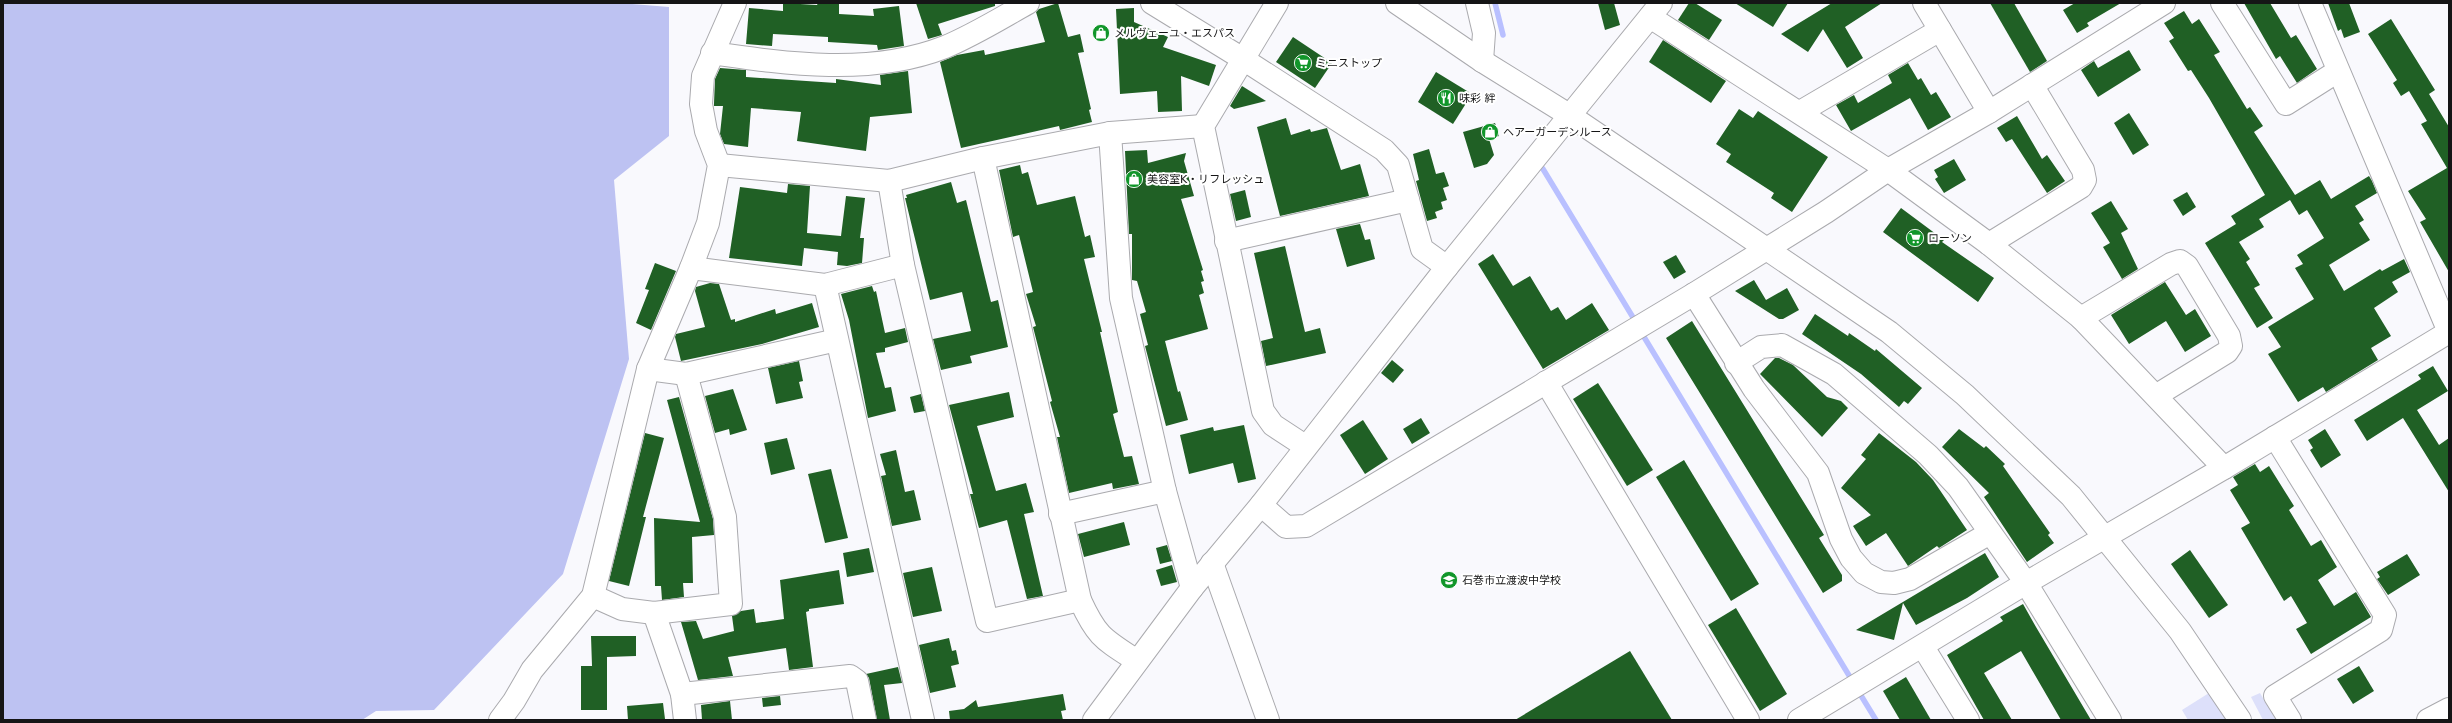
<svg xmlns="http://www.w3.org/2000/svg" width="2452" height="723" viewBox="0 0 2452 723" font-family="'DejaVu Sans','Noto Sans JP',sans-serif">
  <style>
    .green { fill: #dde0fa }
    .forest { fill: #bdc2f2 }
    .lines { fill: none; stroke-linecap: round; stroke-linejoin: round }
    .stream { stroke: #b9c0ff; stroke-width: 5.5 }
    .building { fill: #206025 }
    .minor-casing { stroke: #aaaaae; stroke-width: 24 }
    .minor { stroke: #fff; stroke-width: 22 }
    .labels { text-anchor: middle; stroke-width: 4; stroke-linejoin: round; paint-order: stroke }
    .poi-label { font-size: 11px; fill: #151516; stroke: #fff; text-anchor: start }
  </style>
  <rect width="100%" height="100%" fill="#f9f9fd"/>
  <g class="green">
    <polygon points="2209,693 2226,720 2188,720 2182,710"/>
    <polygon points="2260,693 2276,720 2263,720 2251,697"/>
  </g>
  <polygon class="forest" points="3,3 620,3 669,7 669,136 614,180 629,359 563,574 434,710 376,711 362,720 3,720"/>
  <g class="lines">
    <g class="stream">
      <polyline points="1495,3 1503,35"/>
      <polyline points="1543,169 1637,324"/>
      <polyline points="1641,332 1853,682"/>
      <polyline points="1857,689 1876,720"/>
    </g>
  </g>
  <g class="building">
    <polygon points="783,3 817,5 818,3 839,3 839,14 874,16 873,9 899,6 904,46 878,50 877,45 828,42 828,37 773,34 772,46 746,44 749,8 783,11"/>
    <polygon points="916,3 995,3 995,6 938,24 942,35 928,39"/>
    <polygon points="1058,3 1068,37 1080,34 1084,52 1078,53 1091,109 1089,110 1092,122 1060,130 1059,126 961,148 940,62 957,55 984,50 985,55 1045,42 1036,12 1039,9"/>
    <polygon points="1598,3 1614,3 1620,25 1605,30"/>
    <polygon points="1689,3 1695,3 1722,20 1709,40 1678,20"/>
    <polygon points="1735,3 1788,3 1773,27"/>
    <polygon points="1832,3 1882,3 1845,27 1863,58 1847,68 1823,29 1808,52 1781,34"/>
    <polygon points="1990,3 2014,3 2047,61 2030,72"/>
    <polygon points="2075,3 2121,3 2087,23 2089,26 2077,33 2063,10"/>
    <polygon points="2244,3 2270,3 2291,38 2296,35 2317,69 2297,83 2280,56 2276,59"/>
    <polygon points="2328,3 2349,3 2360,32 2344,38 2341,29 2338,31"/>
    <polygon points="1134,8 1134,22 1168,37 1163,47 1216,65 1209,86 1181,76 1182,111 1158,112 1157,91 1120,94 1116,9"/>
    <polygon points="2184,11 2192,24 2199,19 2220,52 2214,55 2247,109 2250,107 2263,126 2254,132 2295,195 2320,180 2331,199 2369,176 2372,181 2377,193 2355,206 2364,220 2359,223 2370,240 2329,265 2344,291 2380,269 2382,271 2404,259 2410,272 2392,282 2398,292 2374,308 2391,336 2371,348 2378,360 2326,392 2323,387 2298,402 2268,354 2281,347 2268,327 2314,299 2295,268 2303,264 2297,255 2324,238 2307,210 2299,215 2290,200 2259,219 2264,227 2239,242 2250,259 2246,262 2260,285 2254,288 2273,318 2257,328 2205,243 2236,224 2231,216 2265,195 2209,98 2191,70 2188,71 2169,41 2174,38 2164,23"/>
    <polygon points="2391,19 2435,90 2429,94 2449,127 2449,272 2420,222 2426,219 2408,191 2447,168 2421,124 2427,121 2409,91 2401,96 2393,83 2397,80 2368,34"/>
    <polygon points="1293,37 1332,63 1315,88 1276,62"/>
    <polygon points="1663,40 1726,81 1711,103 1649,62"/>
    <polygon points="2129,50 2141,70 2098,97 2081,70 2094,61 2098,68"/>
    <polygon points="1908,63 1918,80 1921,78 1931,95 1936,92 1951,117 1928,130 1910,98 1851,131 1836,105 1854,95 1858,103 1892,83 1888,75"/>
    <polygon points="720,68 746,70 746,77 836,83 836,79 881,85 880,75 908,71 912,113 870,117 866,151 797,141 801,112 751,108 748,147 724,144 720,134 723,106 714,106 714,103 715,79"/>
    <polygon points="1436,72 1472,94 1453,124 1418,102"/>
    <polygon points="1242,86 1266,101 1234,109 1230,106"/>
    <polygon points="1739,109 1753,118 1758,111 1828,157 1792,212 1771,198 1774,193 1726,162 1731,154 1716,144"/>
    <polygon points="2129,113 2149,145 2133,155 2114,123"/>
    <polygon points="2017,116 2042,159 2047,155 2065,181 2047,193 2012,139 2006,142 1997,128"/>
    <polygon points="1286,118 1291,135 1310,129 1311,132 1327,128 1341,170 1360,164 1369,196 1280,216 1257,127"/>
    <polygon points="1495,123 1499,136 1489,139 1494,155 1487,164 1474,168 1463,132"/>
    <polygon points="1429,149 1436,174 1444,172 1449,186 1443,188 1447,200 1441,202 1443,209 1435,212 1437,218 1427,221 1416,181 1419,180 1413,154"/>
    <polygon points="1147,150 1148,163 1186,153 1184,161 1194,196 1181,199 1203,270 1201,271 1204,281 1201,282 1204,293 1199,295 1208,329 1165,341 1178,392 1180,391 1188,420 1166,426 1145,346 1148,345 1140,314 1146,312 1137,281 1132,280 1132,234 1129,234 1125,151"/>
    <polygon points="1954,159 1966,180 1944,193 1935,179 1938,177 1934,170"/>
    <polygon points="1020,165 1022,174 1028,172 1037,205 1075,196 1085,237 1090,235 1095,257 1084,259 1102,332 1100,332 1118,412 1113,414 1124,457 1132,456 1139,484 1113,489 1112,483 1069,493 1057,437 1060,437 1050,402 1052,401 1033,327 1036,326 1026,294 1033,292 1019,235 1013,237 999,170"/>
    <polygon points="951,182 957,203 966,200 991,302 998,300 1008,347 970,356 972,363 941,370 933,339 971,331 962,292 930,300 905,198 907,198 906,195"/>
    <polygon points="788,184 810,186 807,233 841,236 846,196 865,198 860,238 864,238 862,263 847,266 837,265 838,252 804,248 802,266 729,258 740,187 787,193"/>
    <polygon points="1245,190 1251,217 1236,221 1230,194"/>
    <polygon points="2187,192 2196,207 2183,216 2173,200"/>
    <polygon points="2111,201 2128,229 2121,233 2138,269 2122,279 2103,247 2110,243 2091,213"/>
    <polygon points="1901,208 1944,240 1942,242 1994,278 1978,302 1883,232"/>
    <polygon points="1360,224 1365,240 1370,239 1375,259 1347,267 1336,229"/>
    <polygon points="1285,246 1305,332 1320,328 1326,353 1266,366 1261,341 1273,338 1254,253"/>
    <polygon points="1493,254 1513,286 1530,276 1551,311 1558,307 1566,320 1592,303 1609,330 1543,369 1478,264"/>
    <polygon points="1676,255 1686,272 1674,279 1663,262"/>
    <polygon points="655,263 676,271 651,330 636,323 649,290 645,289"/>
    <polygon points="1754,280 1766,300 1787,288 1799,310 1783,319 1779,319 1735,291"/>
    <polygon points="2165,282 2186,315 2195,309 2211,336 2185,352 2166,321 2129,344 2111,315"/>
    <polygon points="710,283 719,284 731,320 735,319 735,322 775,309 776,314 812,303 819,327 762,344 681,361 675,337 676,334 705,327 695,291 696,287"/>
    <polygon points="872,286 874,292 876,291 885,333 905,328 908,342 885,348 885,352 876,353 885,388 891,387 896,411 868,418 849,320 841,294"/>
    <polygon points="1815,314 1848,336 1849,333 1875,351 1876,349 1922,388 1908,404 1904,401 1899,407 1861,374 1802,334"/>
    <polygon points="1692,321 1824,535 1819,538 1842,575 1842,581 1823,593 1666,338"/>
    <polygon points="1775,358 1779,358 1793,365 1827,397 1841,401 1848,408 1822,437 1760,374"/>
    <polygon points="1392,360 1404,370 1393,383 1381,373"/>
    <polygon points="799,361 803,381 799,382 803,398 776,404 768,368"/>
    <polygon points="2433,366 2448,391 2417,410 2439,445 2449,438 2449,492 2403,418 2367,441 2354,420 2421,379 2418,375"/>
    <polygon points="1598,383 1653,470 1627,486 1573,399"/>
    <polygon points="733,389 747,430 730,435 729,429 715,433 705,396"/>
    <polygon points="1009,392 1014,417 977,426 996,491 1026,483 1034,512 1024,514 1043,596 1027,599 1007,520 979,528 970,494 973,494 949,405"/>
    <polygon points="921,394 925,411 914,413 910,397"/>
    <polygon points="679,397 713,519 714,535 692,537 693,583 683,583 684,597 662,600 661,586 655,586 654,518 700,522 667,400"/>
    <polygon points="1421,418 1430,433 1412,444 1403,429"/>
    <polygon points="1363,420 1388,459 1365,474 1340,435"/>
    <polygon points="1244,425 1256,479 1238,483 1233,463 1189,474 1180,435 1213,427 1214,431"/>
    <polygon points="1959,429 1984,448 1986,446 2005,464 2003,466 2050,533 2048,535 2054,543 2027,562 1984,497 1989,493 1942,447"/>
    <polygon points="2325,429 2341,455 2321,468 2310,450 2313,448 2308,440"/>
    <polygon points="645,433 664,438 643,517 646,517 629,586 609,581"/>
    <polygon points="1879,433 1916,462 1933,480 1967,530 1939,548 1937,546 1908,566 1886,533 1866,546 1853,526 1871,515 1841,488 1866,459 1861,455"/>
    <polygon points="787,438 795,469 771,475 764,443"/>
    <polygon points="896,450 905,492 914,490 921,520 892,526 881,476 886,475 880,454"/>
    <polygon points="1684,460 1759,584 1731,601 1656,477"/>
    <polygon points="2255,464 2260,472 2269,466 2294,506 2289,510 2311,546 2321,540 2337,567 2318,580 2334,606 2356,592 2371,617 2311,654 2296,629 2307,623 2291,596 2284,601 2241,528 2250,523 2230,490 2238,485 2233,477"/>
    <polygon points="831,469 848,538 825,543 808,474"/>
    <polygon points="1124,522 1130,545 1084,557 1078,534"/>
    <polygon points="1167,545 1172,561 1160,564 1156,548"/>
    <polygon points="869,548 874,572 847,577 843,553"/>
    <polygon points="2190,550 2228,605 2209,618 2171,564"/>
    <polygon points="1985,553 1999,577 1967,598 1916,625 1903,603 1894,640 1856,630"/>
    <polygon points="2407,554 2420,575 2388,595 2377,579 2380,577 2377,572"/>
    <polygon points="1172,565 1177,582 1161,586 1156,570"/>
    <polygon points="932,567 942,611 913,617 903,573"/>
    <polygon points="839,570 844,604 809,609 809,611 806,612 813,667 789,670 786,648 728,657 733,676 698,680 681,622 696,621 703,639 734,631 732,616 741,611 754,609 756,623 784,619 780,580"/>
    <polygon points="2023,604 2036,627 2091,720 2061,720 2021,651 1984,673 2012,720 1984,720 1977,708 1947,655 2003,621 2000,617"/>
    <polygon points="1736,608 1787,694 1760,711 1708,625"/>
    <polygon points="591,636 636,636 636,656 607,657 607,710 581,710 581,666 592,666"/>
    <polygon points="949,638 952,651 956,650 959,664 951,666 956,687 930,693 919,645"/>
    <polygon points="1630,651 1672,720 1515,720"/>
    <polygon points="2359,666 2374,691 2353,704 2337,679"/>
    <polygon points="898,667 902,683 884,685 890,720 877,720 869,678 866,674"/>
    <polygon points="1906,677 1931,720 1900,720 1883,691"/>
    <polygon points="1063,694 1066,710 1061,711 1063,720 950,720 949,711 964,709 976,700 978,707"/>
    <polygon points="780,696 781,705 763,707 762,698"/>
    <polygon points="730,701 732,720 702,720 701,705"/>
    <polygon points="663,703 665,719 628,720 627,706"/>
  </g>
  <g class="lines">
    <defs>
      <g id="minor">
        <polyline points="1152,3 1243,59 1384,150 1398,165 1422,249 1447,267"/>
        <polyline points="1277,3 1203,126 1263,411 1273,425 1305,446"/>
        <polyline points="1397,3 1482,61 1569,115 1889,332 1965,395 2071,496 2180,631 2240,720"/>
        <polyline points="1477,3 1484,33 1482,61"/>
        <polyline points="1924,3 1989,112"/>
        <polyline points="2222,3 2286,104 2338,71"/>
        <polyline points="2310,3 2449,332"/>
        <polyline points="1650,17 1888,170 1989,244 2081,318 2224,468"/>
        <path d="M712 53C788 64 871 76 945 47 974 35 1001 18 1028 3"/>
        <polyline points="1800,112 1940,30"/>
        <polyline points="1110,133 1121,298 1165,491 1192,588"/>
        <path d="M983 158 1080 600C1097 637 1103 639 1137 661"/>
        <polyline points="719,165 889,181 983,158 1110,133 1203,126"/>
        <polyline points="889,181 903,265 987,621 1080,600"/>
        <polyline points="1226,241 1408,200"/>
        <polyline points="1989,244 2081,187 2085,180 2083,170 2032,85"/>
        <polyline points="691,268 825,285 903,265"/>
        <polyline points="825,285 923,720"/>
        <polyline points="1694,294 1754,389 1818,473 1841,539 1851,558 1864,573 1881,582 1894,583 1910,579 1990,533"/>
        <polyline points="2081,318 2171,264 2180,261 2187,266 2229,336 2231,346 2227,352 2157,395"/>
        <polyline points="1736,363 1761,347 1782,345 1834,374 1928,455 1958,487 2026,583 2110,720"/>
        <polyline points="648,369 686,374 837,340"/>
        <polyline points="1546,382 1748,720"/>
        <polyline points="2275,437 2385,615 2381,630 2275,696 2290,720"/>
        <polyline points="1261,505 1286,527 1306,526 1694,294 1826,212 1888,170 1989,112 2164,3"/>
        <polyline points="1060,514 1165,491"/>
        <polyline points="1212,563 1268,720"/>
        <polyline points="593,596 622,609 654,613 731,604 725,517 686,374"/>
        <polyline points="654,613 682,694 685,720"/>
        <polyline points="1923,647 1968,720"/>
        <polyline points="682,694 850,676 857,681 865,720"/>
        <polyline points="500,720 514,701 532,670 593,596 648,369 691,268 708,223 719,165 706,131 701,104 703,76 735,3"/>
        <polyline points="1094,720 1192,588 1261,505 1447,267 1661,3"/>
        <polyline points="1799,720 2026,583 2224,468 2449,332"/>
        <polyline points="2428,720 2449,709"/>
      </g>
    </defs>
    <use href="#minor" class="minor-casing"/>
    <use href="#minor" class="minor"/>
  </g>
  <defs>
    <symbol id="shop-disc" viewBox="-11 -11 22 22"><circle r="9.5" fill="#11962a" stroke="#fff"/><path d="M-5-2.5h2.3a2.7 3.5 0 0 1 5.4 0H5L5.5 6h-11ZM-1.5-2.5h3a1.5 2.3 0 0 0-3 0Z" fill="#fff"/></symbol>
    <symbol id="supermarket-disc" viewBox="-11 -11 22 22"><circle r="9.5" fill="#11962a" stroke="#fff"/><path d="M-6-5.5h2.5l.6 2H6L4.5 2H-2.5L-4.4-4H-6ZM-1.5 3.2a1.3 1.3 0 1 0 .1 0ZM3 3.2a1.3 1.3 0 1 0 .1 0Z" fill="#fff"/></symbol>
    <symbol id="restaurant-disc" viewBox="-11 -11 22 22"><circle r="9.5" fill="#11962a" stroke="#fff"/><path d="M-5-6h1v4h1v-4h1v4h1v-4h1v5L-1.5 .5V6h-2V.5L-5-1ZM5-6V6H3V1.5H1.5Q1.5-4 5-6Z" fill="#fff"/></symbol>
    <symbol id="school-disc" viewBox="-11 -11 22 22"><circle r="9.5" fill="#11962a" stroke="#fff"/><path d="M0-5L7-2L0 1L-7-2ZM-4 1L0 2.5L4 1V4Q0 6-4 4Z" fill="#fff"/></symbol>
  </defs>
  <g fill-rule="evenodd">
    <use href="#shop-disc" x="1091" y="23" width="20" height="20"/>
    <use href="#supermarket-disc" x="1293" y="53" width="20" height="20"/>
    <use href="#restaurant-disc" x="1436" y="88" width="20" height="20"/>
    <use href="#shop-disc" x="1480" y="122" width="20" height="20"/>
    <use href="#shop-disc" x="1124" y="169" width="20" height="20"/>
    <use href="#supermarket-disc" x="1905" y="228" width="20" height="20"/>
    <use href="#school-disc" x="1439" y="570" width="20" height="20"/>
  </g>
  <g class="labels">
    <g class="poi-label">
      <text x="1114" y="37">メルヴェーユ・エスパス</text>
      <text x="1316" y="67">ミニストップ</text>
      <text x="1459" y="102">味彩 絆</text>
      <text x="1503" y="136">ヘアーガーデンルース</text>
      <text x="1147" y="183">美容室K・リフレッシュ</text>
      <text x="1928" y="242">ローソン</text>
      <text x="1462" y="584">石巻市立渡波中学校</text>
    </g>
  </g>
  <rect width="2452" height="723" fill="none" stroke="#151516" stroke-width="8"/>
</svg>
